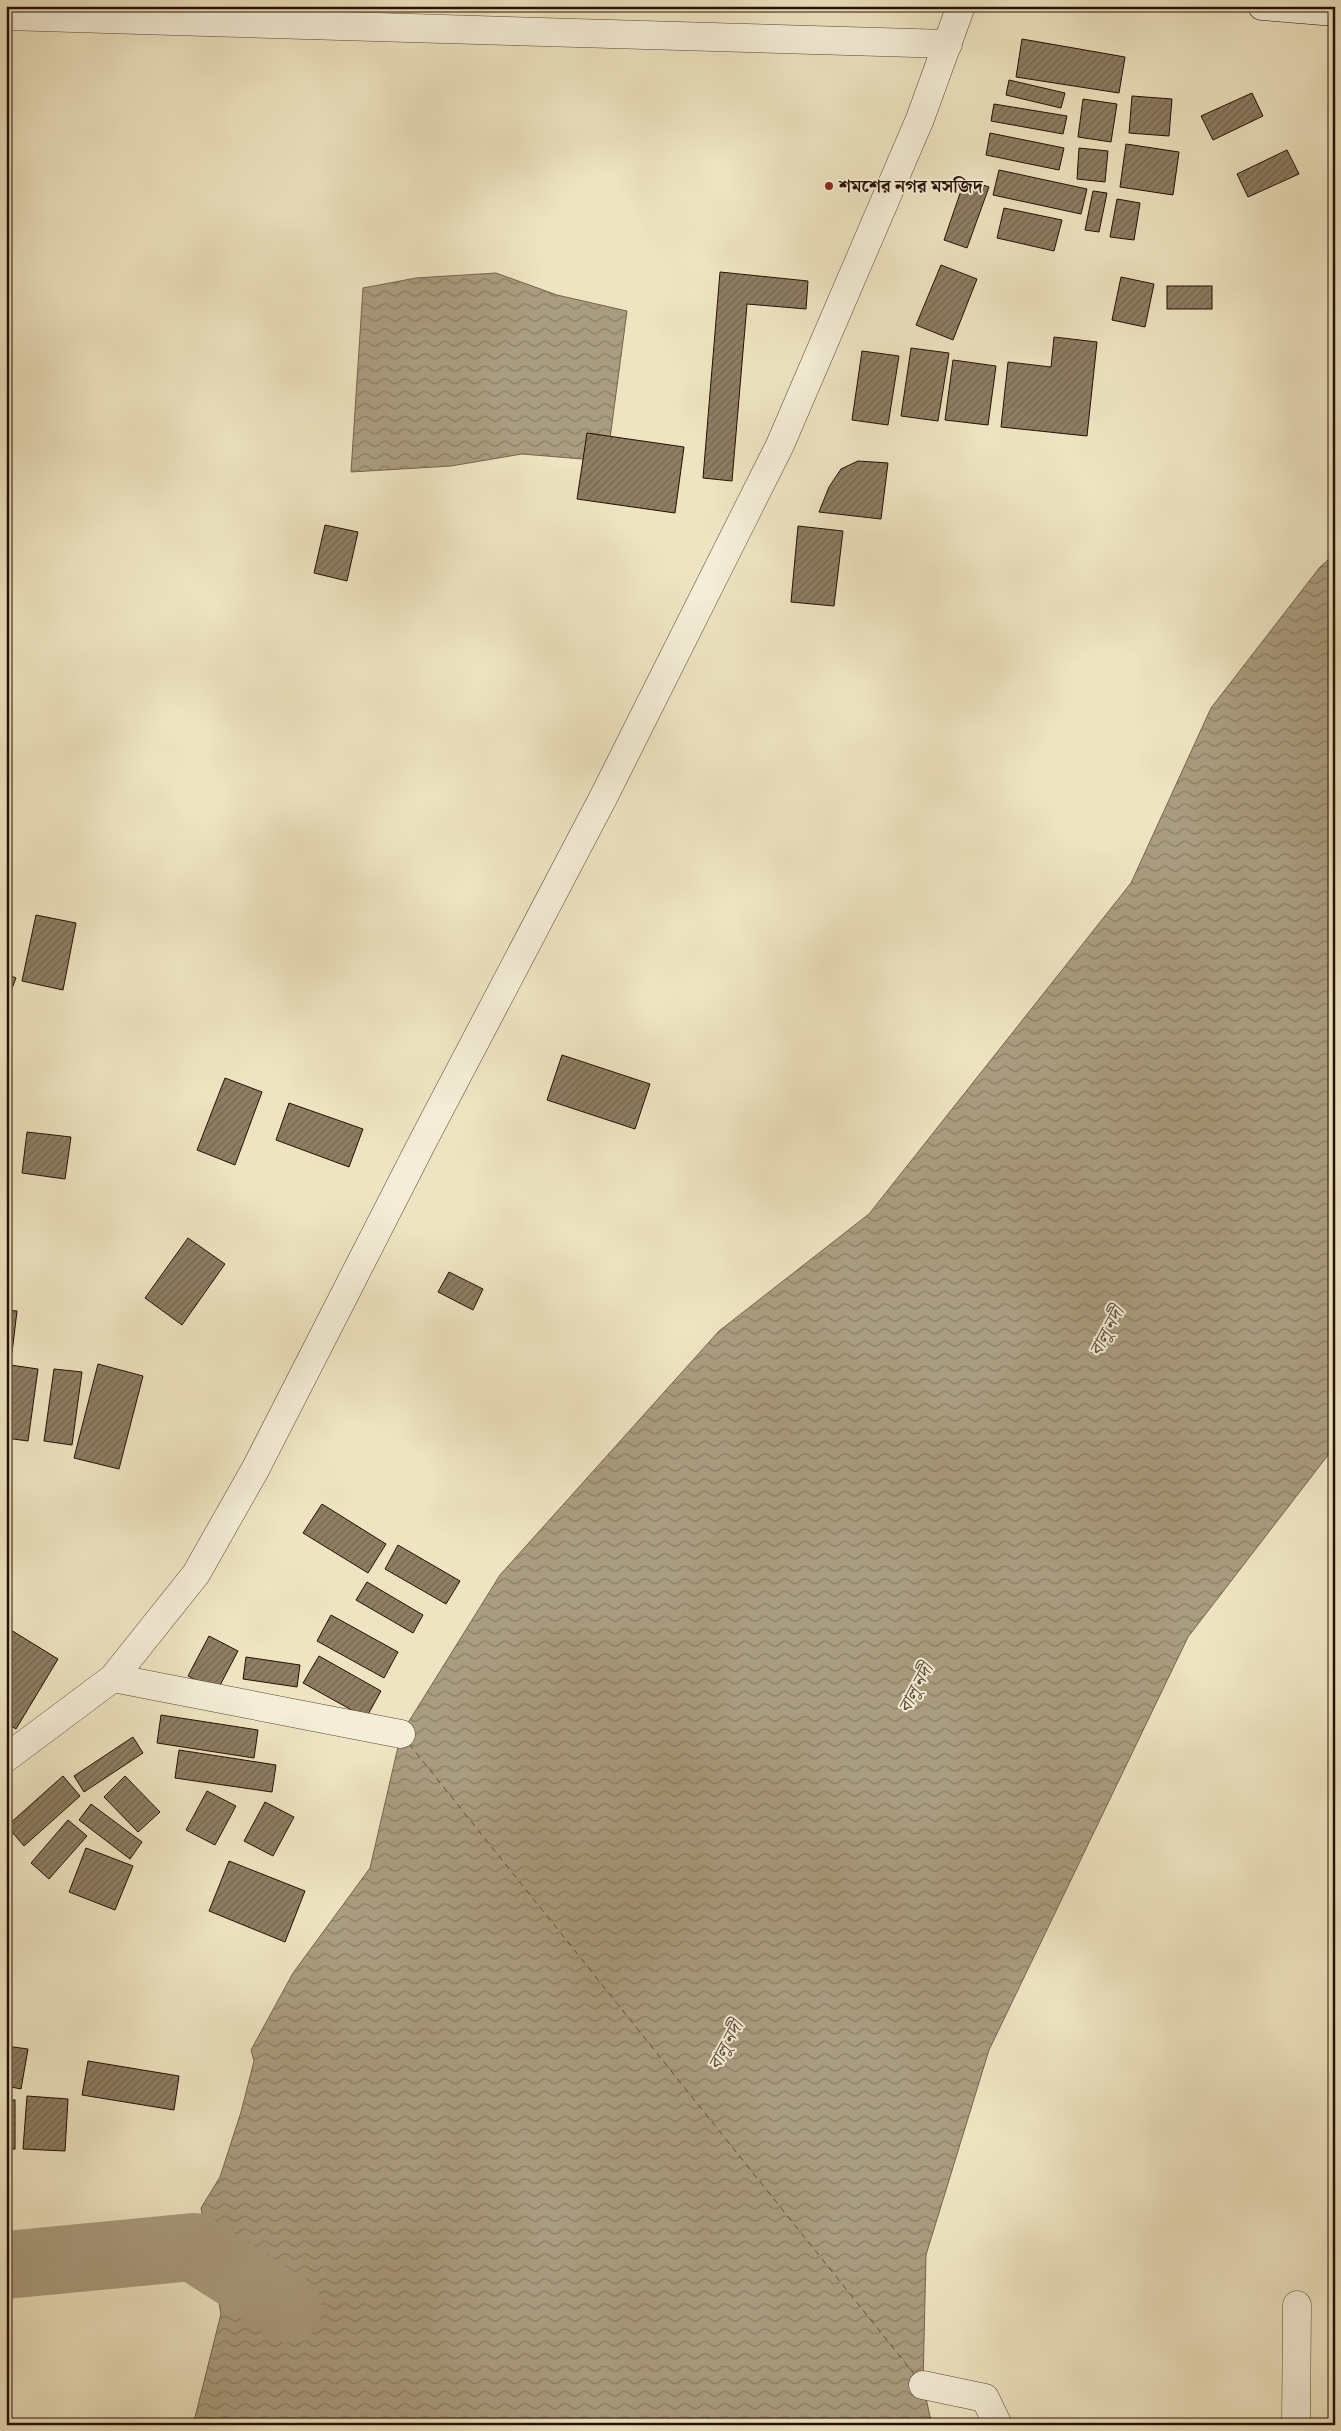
<svg xmlns="http://www.w3.org/2000/svg" width="1341" height="2431" viewBox="0 0 1341 2431" font-family="'EB Garamond','Noto Serif Bengali',serif">
  <style>
    .water { fill: url(#water-waves); stroke: #75644c }
    .lines { fill: none; stroke-linecap: round; stroke-linejoin: round }
    .river { stroke: #aa9c7f; stroke-width: 68 }
    .ferry { stroke: #614f39; stroke-width: 1; stroke-dasharray: 6 5; stroke-linecap: butt }
    .building { fill: url(#building-hatch); stroke: #251000 }
    .street-casing { stroke: #574530; stroke-width: 29 }
    .secondary-casing { stroke: #251000; stroke-width: 29 }
    .street { stroke: #f4edd7; stroke-width: 28 }
    .secondary { stroke: #f4edd7; stroke-width: 28 }
    .poi-dot { fill: #8f2418; stroke: #f4edd7; stroke-width: 2 }
    .labels { text-anchor: middle; stroke-width: 4; stroke-linejoin: round; paint-order: stroke }
    .poi-label { font-size: 18px; font-weight: bold; fill: #251000; stroke: #f4edd7; text-anchor: start }
    .water-label { font-size: 19px; font-style: italic; fill: #614f39; stroke: #f4edd7 }
  </style>
  <defs>
    <pattern id="water-waves" width="16" height="10" patternUnits="userSpaceOnUse" patternTransform="scale(1.25)"><rect width="16" height="10" fill="#aa9c7f"/><path d="M0 5q4-4 8 0t8 0" fill="none" stroke="#8a7e66"/></pattern>
    <pattern id="building-hatch" width="6" height="6" patternUnits="userSpaceOnUse" patternTransform="scale(1.25)"><rect width="6" height="6" fill="#8e7e64"/><path d="M-1 1l2-2M0 6l6-6M5 7l2-2" fill="none" stroke="#746650"/></pattern>
  </defs>
  <rect width="100%" height="100%" fill="#eee4c1"/>
  <filter id="stains"><feTurbulence type="fractalNoise" baseFrequency=".004" numOctaves="4"/><feColorMatrix values="0 0 0 0 .2 0 0 0 0 .09 0 0 0 0 .02 0 0 0 .5 -.17"/></filter>
  <radialGradient id="worn" r=".72"><stop offset=".6" stop-color="#630" stop-opacity="0"/><stop offset="1" stop-color="#630" stop-opacity=".3"/></radialGradient>
  <g class="water">
    <polygon points="496,273 557,295 627,311 607,461 522,454 451,466 351,472 363,288 416,278"/>
    <polygon points="1335,554 1335,1446 1188,1637 989,2050 926,2255 923,2385 932,2425 193,2425 221,2314 201,2208 220,2177 241,2112 254,2061 251,2050 293,1973 370,1868 401,1734 500,1575 719,1331 869,1214 1131,883 1211,708 1320,567"/>
  </g>
  <g class="lines">
    <polyline class="river" points="6,2265 193,2247 288,2308"/>
    <polyline class="ferry" points="409,1744 915,2375"/>
  </g>
  <g class="building">
    <polygon points="1022,39 1125,57 1119,93 1016,77"/>
    <polygon points="1009,80 1065,93 1061,108 1006,95"/>
    <polygon points="1252,93 1263,116 1213,140 1201,116"/>
    <polygon points="1132,96 1172,99 1169,136 1129,133"/>
    <polygon points="1083,99 1117,104 1111,142 1078,137"/>
    <polygon points="994,104 1067,116 1063,134 991,121"/>
    <polygon points="1335,109 1335,120 1330,111"/>
    <polygon points="990,133 1064,148 1059,170 986,155"/>
    <polygon points="1126,144 1179,152 1173,195 1120,187"/>
    <polygon points="1079,148 1108,151 1105,182 1077,179"/>
    <polygon points="1287,150 1299,174 1248,197 1237,174"/>
    <polygon points="999,170 1087,189 1081,214 993,195"/>
    <polygon points="965,179 989,187 967,248 944,240"/>
    <polygon points="1093,191 1107,193 1099,232 1085,230"/>
    <polygon points="1117,199 1140,203 1134,240 1110,237"/>
    <polygon points="1004,208 1062,220 1054,251 997,238"/>
    <polygon points="941,265 977,279 953,340 916,325"/>
    <polygon points="720,272 808,281 806,309 747,304 732,481 703,478"/>
    <polygon points="1121,277 1154,284 1145,327 1112,320"/>
    <rect x="1167" y="286" width="45" height="23"/>
    <polygon points="1054,337 1097,342 1087,436 1001,427 1008,362 1051,367"/>
    <polygon points="911,348 949,353 938,421 901,416"/>
    <polygon points="862,351 899,356 888,425 852,420"/>
    <polygon points="953,360 996,366 988,425 945,420"/>
    <polygon points="587,433 684,447 675,513 577,499"/>
    <polygon points="858,461 888,463 881,519 819,512 829,487 841,469"/>
    <polygon points="325,525 358,532 347,581 314,573"/>
    <polygon points="798,526 843,531 834,606 791,602"/>
    <polygon points="36,915 76,923 63,990 22,981"/>
    <polygon points="6,974 16,978 6,1004"/>
    <polygon points="562,1055 650,1084 635,1129 547,1100"/>
    <polygon points="225,1078 262,1092 235,1165 197,1150"/>
    <polygon points="289,1103 363,1129 349,1167 276,1140"/>
    <polygon points="27,1132 71,1137 65,1179 22,1173"/>
    <polygon points="188,1238 225,1264 182,1325 145,1298"/>
    <polygon points="449,1272 483,1289 473,1310 438,1292"/>
    <polygon points="6,1310 17,1311 12,1353 6,1352"/>
    <polygon points="98,1364 143,1376 119,1469 74,1458"/>
    <polygon points="10,1365 38,1369 28,1441 6,1438 6,1394"/>
    <polygon points="54,1369 82,1372 72,1445 44,1441"/>
    <polygon points="322,1504 386,1544 368,1573 303,1533"/>
    <polygon points="398,1545 460,1581 446,1604 385,1569"/>
    <polygon points="367,1582 423,1615 413,1633 356,1600"/>
    <polygon points="331,1615 398,1652 384,1678 317,1641"/>
    <polygon points="6,1627 58,1659 16,1729 6,1723"/>
    <polygon points="209,1636 238,1651 217,1691 188,1676"/>
    <polygon points="319,1656 381,1691 366,1718 303,1683"/>
    <polygon points="246,1657 300,1665 297,1687 243,1679"/>
    <polygon points="161,1715 258,1730 254,1758 157,1743"/>
    <polygon points="133,1737 143,1753 84,1792 74,1776"/>
    <polygon points="179,1750 276,1765 272,1792 175,1778"/>
    <polygon points="63,1776 80,1796 24,1846 7,1826"/>
    <polygon points="125,1776 160,1812 138,1832 104,1797"/>
    <polygon points="207,1791 236,1806 215,1845 186,1830"/>
    <polygon points="265,1802 294,1817 273,1856 244,1841"/>
    <polygon points="91,1804 142,1842 130,1859 79,1820"/>
    <polygon points="68,1820 87,1836 49,1879 31,1863"/>
    <polygon points="86,1848 133,1866 115,1910 69,1892"/>
    <polygon points="229,1861 305,1891 285,1942 209,1911"/>
    <polygon points="6,2046 28,2049 21,2089 6,2086"/>
    <polygon points="88,2061 179,2076 174,2110 82,2095"/>
    <polygon points="27,2096 68,2099 65,2151 23,2149"/>
    <rect x="6" y="2100" width="9" height="49"/>
  </g>
  <g class="lines">
    <defs>
      <g id="street">
        <polyline points="6,16 948,44"/>
        <polyline points="113,1678 401,1734"/>
        <polyline points="6,1758 113,1678 196,1574 256,1468 423,1141 603,798 780,445 920,119 961,6"/>
        <polyline points="923,2385 985,2398 998,2425"/>
        <polyline points="1296,2425 1297,2305"/>
      </g>
      <polyline id="secondary" points="1262,6 1335,12"/>
    </defs>
    <use href="#street" class="street-casing"/>
    <use href="#secondary" class="secondary-casing"/>
    <use href="#street" class="street"/>
    <use href="#secondary" class="secondary"/>
  </g>
  <circle class="poi-dot" cx="829" cy="186" r="5"/>
  <g class="labels">
    <g class="poi-label">
      <text x="839" y="192">শমশের নগর মসজিদ</text>
    </g>
    <g class="water-label">
      <text transform="translate(1106 1331) rotate(-62)" y="7">বালু নদী</text>
      <text transform="translate(915 1688) rotate(-62)" y="7">বালু নদী</text>
      <text transform="translate(725 2045) rotate(-62)" y="7">বালু নদী</text>
    </g>
  </g>
  <rect width="1341" height="2431" fill="none" stroke="#eee4c1" stroke-width="25"/>
  <rect x="8" y="8" width="1326" height="2416" fill="none" stroke="#251000" stroke-width="2.5"/>
  <rect x="12" y="12" width="1316" height="2406" fill="none" stroke="#251000"/>
  <rect width="100%" height="100%" filter="url(#stains)"/>
  <rect width="100%" height="100%" fill="url(#worn)"/>
</svg>
